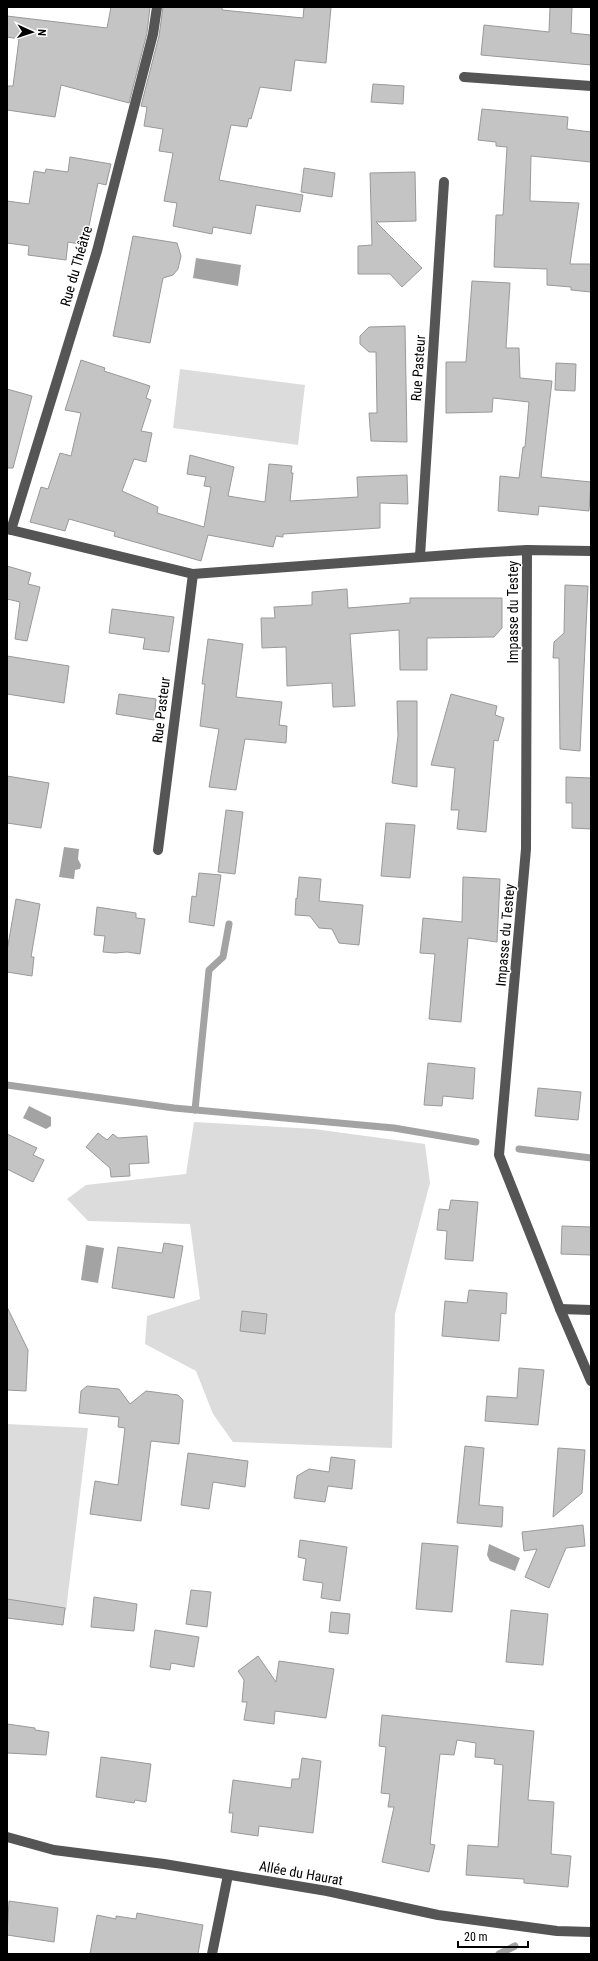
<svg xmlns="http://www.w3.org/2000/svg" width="598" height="1961" viewBox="0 0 598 1961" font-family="'Roboto Condensed',sans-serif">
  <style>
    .green { fill: #dcdcdc }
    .water { fill: #a3a3a3 }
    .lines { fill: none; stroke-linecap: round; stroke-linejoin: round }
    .stream { stroke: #a3a3a3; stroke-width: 7 }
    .building { fill: #c4c4c4; stroke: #999 }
    .minor { stroke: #555; stroke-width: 10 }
    .labels { text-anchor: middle; stroke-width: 3; stroke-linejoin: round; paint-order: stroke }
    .street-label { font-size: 14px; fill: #000; stroke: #fff }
  </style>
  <rect width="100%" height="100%" fill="#fff"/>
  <g class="green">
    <polygon points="180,369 305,385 298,445 173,428"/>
    <polygon points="194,1122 314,1129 425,1144 430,1183 395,1314 392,1448 233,1442 213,1414 196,1371 145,1344 147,1316 200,1299 190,1224 88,1221 67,1199 86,1185 186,1174"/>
    <polygon points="7,1424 88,1428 66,1611 7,1602"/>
  </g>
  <g class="water">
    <polygon points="196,258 241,265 238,286 193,278"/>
    <polygon points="64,847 79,849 78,859 81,865 80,869 75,870 74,879 59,877"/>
    <polygon points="29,1106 51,1117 51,1126 46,1129 23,1118"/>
    <polygon points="86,1245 104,1248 98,1283 81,1280"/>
    <polygon points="489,1544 520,1558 515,1571 490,1561 487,1555"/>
  </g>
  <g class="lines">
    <g class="stream">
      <polyline points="7,1085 174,1108 394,1128 476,1142"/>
      <polyline points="195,1110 209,970 223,957 229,924"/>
      <polyline points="519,1149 591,1158"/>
      <polyline points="499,1954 515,1946"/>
    </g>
  </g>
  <g class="building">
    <polygon points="111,7 150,7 147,33 129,103 61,85 55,117 7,110 7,86 13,86 19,39 7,37 7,16 107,28"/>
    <polygon points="163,7 222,7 222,10 303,18 304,7 331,7 326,63 295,60 291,91 260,87 251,119 249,118 247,127 231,125 219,180 303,195 300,212 256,205 251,234 213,227 212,234 173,226 177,203 164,201 173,153 159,151 163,129 144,126 147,107 141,106 159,36"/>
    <polygon points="550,7 572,7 571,33 591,35 591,65 481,55 484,25 549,32"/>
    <polygon points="373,84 404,86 403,104 371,102"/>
    <polygon points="482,109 568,117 567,129 591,132 591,162 531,156 530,201 579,203 570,264 591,264 591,292 571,290 571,287 547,285 547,269 494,267 496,215 503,215 507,147 496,146 496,142 478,140"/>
    <polygon points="70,157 111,164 106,185 98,183 85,245 68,242 66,260 28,255 29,246 7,243 7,201 29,204 34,171 45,173 46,169 68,172"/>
    <polygon points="304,168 335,173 332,197 301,192"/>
    <polygon points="415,172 416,221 376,222 422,268 402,287 390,274 358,274 358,246 372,245 370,173"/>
    <polygon points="133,236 177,243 181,256 178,269 173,275 163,278 150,343 113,336"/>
    <polygon points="472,281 510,283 506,348 519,348 520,378 552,381 541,477 591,482 589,511 539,506 538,515 498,511 500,476 519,478 523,447 525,447 529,402 493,398 492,412 446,413 446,362 466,362"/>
    <polygon points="405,326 407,442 371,441 369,413 377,413 376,352 369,352 360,344 360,336 369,327"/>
    <polygon points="81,360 105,368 104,371 150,386 146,398 151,400 141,431 152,433 146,462 134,459 122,491 158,507 157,513 204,527 211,487 204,486 206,477 187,474 190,455 234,467 228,496 265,502 269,464 292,466 291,473 293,473 290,501 358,497 357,477 407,475 408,504 380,503 380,528 283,534 283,537 276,536 273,547 208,535 201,561 114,536 115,532 69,519 65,531 30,522 41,487 48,489 60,453 71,456 81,413 65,410"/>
    <polygon points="556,363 576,364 575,391 555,390"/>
    <polygon points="7,389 32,396 13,468 7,468"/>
    <polygon points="7,566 31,573 28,584 40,587 27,641 15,639 20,602 7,599"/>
    <polygon points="565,585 588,586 580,751 560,749 559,658 553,658 554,642 564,633"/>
    <polygon points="347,589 348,608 410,603 410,598 502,598 502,628 494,637 427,638 427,670 400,670 399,630 350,634 355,706 333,707 332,683 287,686 286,647 262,648 261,618 275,618 274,607 312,605 312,592"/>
    <polygon points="112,609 174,617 169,652 143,649 145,638 109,633"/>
    <polygon points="208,639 243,644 236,697 282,702 279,725 287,726 286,743 245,739 236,790 209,787 219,729 200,726 205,684 202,684"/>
    <polygon points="7,656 69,666 64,703 7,694"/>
    <polygon points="119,694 156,699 154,720 116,714"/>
    <polygon points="451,694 497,706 495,715 504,718 498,741 494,740 486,832 457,829 459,810 451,810 455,768 431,765"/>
    <polygon points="397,701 417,701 417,787 392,783 398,736"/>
    <polygon points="7,776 49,783 41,828 7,823"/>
    <polygon points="566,777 591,778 591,829 572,828 572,803 566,803"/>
    <polygon points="226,810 243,812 235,874 218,872"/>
    <polygon points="386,823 415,825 410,878 381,876"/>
    <polygon points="199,873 221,875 214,926 189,922 192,896 196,897"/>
    <polygon points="299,877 321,879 319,901 363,905 359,945 339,943 332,929 319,928 310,916 295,915 296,898 297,899"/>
    <polygon points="463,877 500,879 497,942 468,938 461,1022 429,1019 435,954 420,953 423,918 462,922"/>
    <polygon points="16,899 40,904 31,957 34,957 32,976 7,972 7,951"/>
    <polygon points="97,907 136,913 136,918 145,919 140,954 127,952 115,953 103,952 105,936 94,935"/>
    <polygon points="428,1063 475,1068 473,1099 443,1096 442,1106 424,1105"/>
    <polygon points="538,1088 581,1092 578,1120 535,1116"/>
    <polygon points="98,1133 107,1140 113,1134 118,1138 147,1136 149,1163 129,1164 130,1176 111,1177 110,1168 86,1147"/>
    <polygon points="7,1134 37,1148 33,1155 44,1160 33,1182 7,1169"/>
    <polygon points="451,1200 478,1202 473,1261 445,1259 447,1231 437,1230 439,1209 449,1210"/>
    <polygon points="562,1226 591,1227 591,1255 561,1254"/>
    <polygon points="164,1243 183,1246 174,1298 112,1288 118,1247 162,1253"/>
    <polygon points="469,1290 507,1293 506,1314 501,1313 499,1341 442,1336 445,1301 467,1303"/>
    <polygon points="7,1307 28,1350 26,1391 7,1390"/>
    <polygon points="242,1311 267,1314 265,1334 240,1331"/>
    <polygon points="519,1368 544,1370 538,1425 485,1421 487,1396 517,1398"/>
    <polygon points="87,1386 119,1389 130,1404 146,1391 178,1395 183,1400 179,1444 151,1441 141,1521 90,1514 95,1481 118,1485 125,1428 118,1427 119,1417 79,1413 81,1391"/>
    <polygon points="465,1446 484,1448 479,1505 503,1507 502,1527 457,1523"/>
    <polygon points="558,1448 585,1450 582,1493 553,1517"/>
    <polygon points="188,1453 248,1461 245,1487 213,1482 209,1509 181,1505"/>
    <polygon points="331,1457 355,1460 352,1489 328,1486 325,1502 294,1498 297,1476 309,1469 329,1472"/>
    <polygon points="583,1525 585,1546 566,1548 549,1588 525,1577 537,1549 524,1551 522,1532"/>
    <polygon points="300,1540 347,1547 340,1601 321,1598 323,1583 303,1580 306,1559 298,1557"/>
    <polygon points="422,1543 458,1546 452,1612 416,1609"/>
    <polygon points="191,1590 211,1592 207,1627 186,1624"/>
    <polygon points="94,1597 137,1604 134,1631 91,1627"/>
    <polygon points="7,1599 65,1608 63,1625 7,1618"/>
    <polygon points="511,1610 548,1614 543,1665 506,1662"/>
    <polygon points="331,1612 350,1614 348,1634 329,1632"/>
    <polygon points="155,1630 199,1637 194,1667 171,1663 170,1670 150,1667"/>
    <polygon points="258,1656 276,1682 279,1661 334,1669 326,1718 275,1711 274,1724 244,1720 247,1702 242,1702 244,1680 238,1671"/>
    <polygon points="382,1715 534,1731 528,1800 554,1802 551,1854 571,1856 568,1887 524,1883 524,1879 466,1875 468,1845 498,1847 503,1765 494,1764 495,1759 475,1757 476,1743 457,1740 454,1755 440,1754 430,1844 435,1845 429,1872 382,1862 394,1807 388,1807 390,1794 381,1793 386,1747 379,1746"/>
    <polygon points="7,1724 35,1728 35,1730 49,1732 46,1755 7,1753"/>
    <polygon points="101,1757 151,1764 146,1802 135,1800 134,1803 96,1797"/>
    <polygon points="302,1758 321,1761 313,1833 259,1826 258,1836 231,1832 233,1813 229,1813 233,1780 291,1788 292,1779 299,1779"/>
    <polygon points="9,1901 58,1908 54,1942 7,1935"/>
    <polygon points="137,1913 203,1925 198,1954 90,1954 97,1915 116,1919 116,1916 136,1919"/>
  </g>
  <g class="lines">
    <g class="minor">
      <polyline points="464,77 591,86"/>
      <polyline points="7,529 193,574 476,553 527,550 591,551"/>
      <polyline points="11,530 97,251 153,34 157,7"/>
      <polyline points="527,550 526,849 499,1155 560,1309 591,1381"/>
      <polyline points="420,556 444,182"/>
      <polyline points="158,850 193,574"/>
      <polyline points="560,1309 591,1310"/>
      <polyline points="7,1837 54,1850 164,1864 327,1891 438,1915 557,1931 591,1932"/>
      <polyline points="212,1954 228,1875"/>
    </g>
  </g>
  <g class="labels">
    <g class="street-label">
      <text transform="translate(76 266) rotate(-74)" y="5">Rue du Théâtre</text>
      <text transform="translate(418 368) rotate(-86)" y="5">Rue Pasteur</text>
      <text transform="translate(513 612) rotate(-90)" y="5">Impasse du Testey</text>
      <text transform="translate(161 710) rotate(-83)" y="5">Rue Pasteur</text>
      <text transform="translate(505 935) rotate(-85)" y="5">Impasse du Testey</text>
      <text transform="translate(301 1873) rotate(10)" y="5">Allée du Haurat</text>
    </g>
  </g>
  <rect width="598" height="1961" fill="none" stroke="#000000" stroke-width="16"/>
  <g transform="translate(32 32) rotate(93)" stroke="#ffffff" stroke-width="3" paint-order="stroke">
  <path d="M0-3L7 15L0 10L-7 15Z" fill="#000000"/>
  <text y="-6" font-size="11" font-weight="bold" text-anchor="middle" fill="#000000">N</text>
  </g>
  <path d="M458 1941v6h70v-6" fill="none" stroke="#000000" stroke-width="2"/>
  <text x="464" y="1941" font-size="12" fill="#000000" stroke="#ffffff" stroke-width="3" paint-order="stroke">20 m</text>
</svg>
